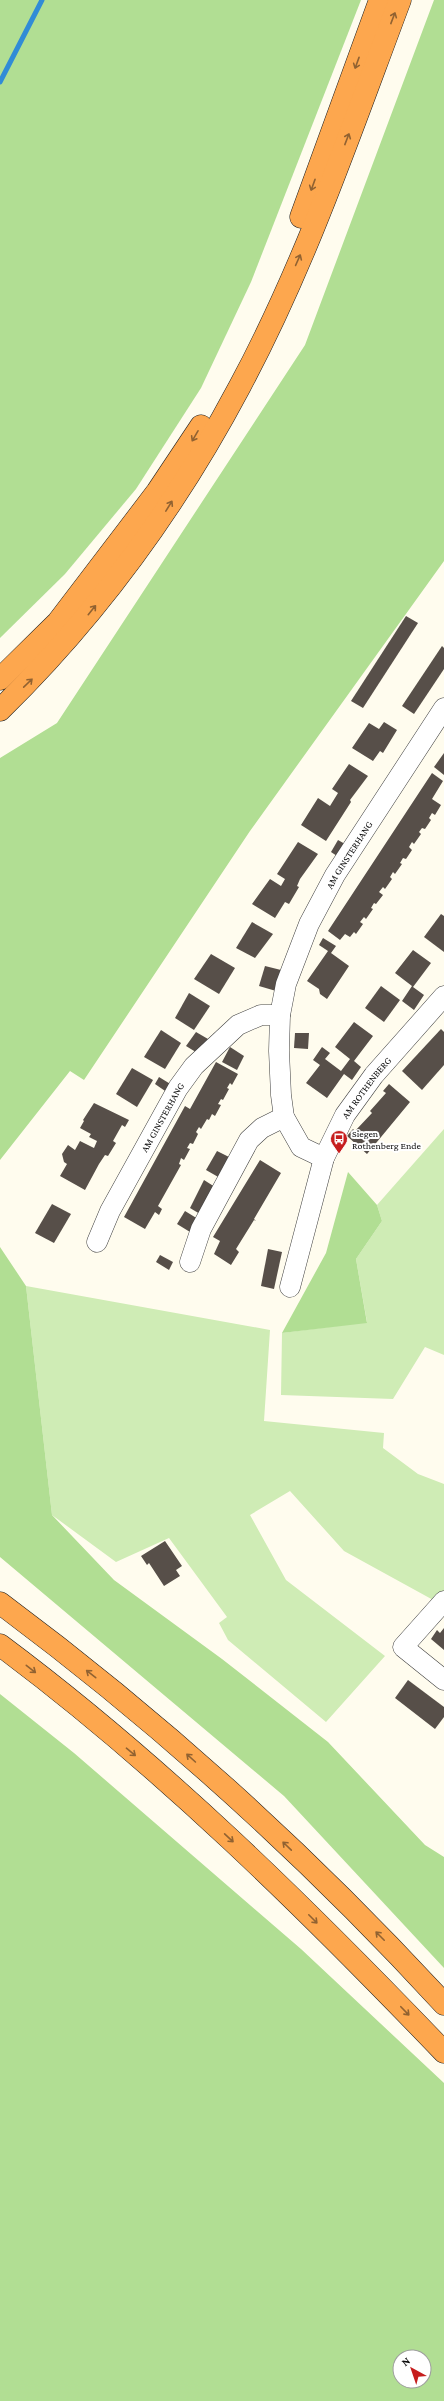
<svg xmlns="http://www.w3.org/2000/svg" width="444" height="2401" viewBox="0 0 444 2401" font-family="'Crimson Pro',serif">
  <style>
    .green { fill: #cfecb5 }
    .forest { fill: #b1de93; fill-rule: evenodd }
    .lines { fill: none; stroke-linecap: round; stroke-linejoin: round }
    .stream { stroke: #318cd6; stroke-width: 5 }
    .building { fill: #574f49 }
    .street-casing { stroke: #404040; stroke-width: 21 }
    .highway-casing { stroke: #1e1e1e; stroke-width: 23 }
    .street { stroke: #fff; stroke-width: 20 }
    .highway { stroke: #fda74e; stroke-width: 22 }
    .oneway { stroke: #916231 }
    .labels { text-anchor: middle; stroke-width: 4; stroke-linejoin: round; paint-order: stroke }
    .street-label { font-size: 10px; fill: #0d0d0d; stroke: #fff }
    .poi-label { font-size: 10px; fill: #0d0d0d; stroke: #fff; text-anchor: start }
  </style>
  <rect width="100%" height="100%" fill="#fffcee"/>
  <g class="green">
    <polygon points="444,1129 444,1355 425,1347 393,1399 281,1395 282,1333 367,1322 356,1259 382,1221 377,1205"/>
    <polygon points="26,1286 270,1330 264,1421 384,1433 383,1448 418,1474 444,1484 444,1590 435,1601 344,1551 290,1491 250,1515 286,1580 385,1656 326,1722 228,1640 219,1623 227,1617 169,1538 116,1562 52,1515"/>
  </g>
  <g class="forest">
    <polygon points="0,0 361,0 251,282 201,388 136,489 65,574 0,638"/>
    <polygon points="434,0 444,0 444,561 250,831 84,1080 70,1071 0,1160 0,758 57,723 305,345"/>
    <polygon points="348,1172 377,1205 382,1221 356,1259 367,1323 282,1333 326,1253"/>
    <polygon points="0,1247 26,1286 52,1515 114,1580 222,1659 328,1742 425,1845 444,1857 444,1968 284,1796 0,1557"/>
    <path d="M0 1694 74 1753 301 1949 444 2083V2401H0ZM400 2357H424V2381H400Z"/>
  </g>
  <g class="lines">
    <polyline class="stream" points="0,82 42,0"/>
  </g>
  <g class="building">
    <polygon points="406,616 418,623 363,708 351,701"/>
    <polygon points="442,646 444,648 444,669 414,714 402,706"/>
    <polygon points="384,722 397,730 383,753 380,751 373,761 352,748 369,723 379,729"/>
    <polygon points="444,753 444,775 434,767"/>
    <polygon points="349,764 368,776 350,800 351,802 326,841 301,825 318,798 330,806 338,793 332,789"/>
    <polygon points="432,773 443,781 432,799 441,805 435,815 432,813 429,818 431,820 425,829 422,828 419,832 421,834 414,844 412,842 409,847 412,850 406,859 403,858 400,863 402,864 395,874 393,872 390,877 392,879 385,889 383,887 379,892 383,895 376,904 374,903 371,908 373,909 366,919 364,917 360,922 363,924 356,934 354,932 350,937 345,934 340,940 328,931"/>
    <polygon points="338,840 345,844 337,856 331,852"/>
    <polygon points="298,842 318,854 300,879 297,886 299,887 289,904 285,902 275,918 252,904 270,879 281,886 285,879 277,874"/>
    <polygon points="441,914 444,916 444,952 424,937"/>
    <polygon points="252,922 273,934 255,958 236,948"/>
    <polygon points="323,938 336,946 331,953 349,966 327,999 320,994 319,989 307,981 328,951 319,945"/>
    <polygon points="413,950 431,963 413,987 424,995 414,1010 402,1001 412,986 395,973"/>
    <polygon points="211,954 235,968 219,994 194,979"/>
    <polygon points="265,966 281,970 276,991 259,986"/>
    <polygon points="381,986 400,1000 384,1022 365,1008"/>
    <polygon points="189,993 210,1006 194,1030 175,1018"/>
    <polygon points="354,1022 373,1036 354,1061 361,1067 352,1080 344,1074 327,1098 306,1083 320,1065 313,1060 322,1047 330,1053 325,1059 341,1071 350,1059 335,1047"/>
    <polygon points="441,1029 444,1032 444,1065 422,1090 402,1071"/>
    <polygon points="161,1030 181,1043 165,1069 144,1057"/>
    <polygon points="196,1032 208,1039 199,1054 186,1046"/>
    <polygon points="295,1033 309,1033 308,1049 294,1048"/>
    <polygon points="230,1047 244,1056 237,1070 222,1062"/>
    <polygon points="216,1062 238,1074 232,1085 230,1083 227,1088 229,1089 223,1100 221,1099 218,1104 221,1105 215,1116 212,1114 209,1120 207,1119 201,1129 199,1127 196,1132 198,1134 193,1144 190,1143 187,1148 190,1149 184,1160 181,1158 179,1164 181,1165 158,1206 162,1209 159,1215 155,1212 145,1229 124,1217 185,1106 190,1109"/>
    <polygon points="132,1068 153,1080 137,1107 116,1094"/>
    <polygon points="159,1077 172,1085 168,1093 155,1084"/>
    <polygon points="389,1084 410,1102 367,1154 347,1136 353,1129 355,1131 372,1113 370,1111 386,1093 383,1091"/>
    <polygon points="94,1103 129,1120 125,1127 122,1125 113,1141 116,1143 108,1156 105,1155 99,1164 85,1190 60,1176 67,1164 64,1162 62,1154 68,1145 75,1150 80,1141 94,1148 97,1141 89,1137 91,1134 80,1128 84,1121 83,1120"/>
    <polygon points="217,1151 231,1158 220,1178 206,1170"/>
    <polygon points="260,1160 281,1173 254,1219 256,1221 254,1220 236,1249 239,1252 231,1265 214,1254 220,1241 213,1237"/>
    <polygon points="204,1180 215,1187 200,1214 190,1208"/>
    <polygon points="52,1204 71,1214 54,1243 35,1233"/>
    <polygon points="185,1211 198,1219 190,1232 177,1224"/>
    <polygon points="268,1249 282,1252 274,1289 261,1286"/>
    <polygon points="160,1255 173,1262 169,1270 156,1262"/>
    <polygon points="165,1541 182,1566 176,1570 180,1576 164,1586 149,1563 147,1565 141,1556"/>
    <polygon points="444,1628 444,1650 431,1639 437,1630 440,1633"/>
    <polygon points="408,1680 444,1707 444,1717 435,1729 395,1698"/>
  </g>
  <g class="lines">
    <defs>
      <g id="street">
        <path id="s1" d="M324 1158 301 1147 284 1117 281 1095 279 1051 280 1015 286 984 309 924 335 875 444 708"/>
        <path id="s2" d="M97 1242 110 1211 178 1088 194 1066 238 1025 261 1015H280"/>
        <polyline points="190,1262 201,1229 249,1140 262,1128 284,1117"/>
        <path id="s3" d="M290 1287 324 1158 345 1115 374 1075 444 996"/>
        <polyline points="444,1601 403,1647 444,1680"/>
      </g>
      <g id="highway">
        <polyline points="301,217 380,0"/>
        <polyline points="0,679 58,622 157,492 201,426"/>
        <path d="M0 710C97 615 177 505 240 386 306 263 351 130 400 0"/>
        <path d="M0 1603C160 1722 309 1857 444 2004"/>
        <path d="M0 1645C161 1765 305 1907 444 2052"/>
      </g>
    </defs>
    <use href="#street" class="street-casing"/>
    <use href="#highway" class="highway-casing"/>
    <use href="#street" class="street"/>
    <use href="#highway" class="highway"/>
  </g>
  <defs><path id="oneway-shaft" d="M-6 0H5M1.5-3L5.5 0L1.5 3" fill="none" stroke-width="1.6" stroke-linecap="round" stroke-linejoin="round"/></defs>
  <g class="oneway">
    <use href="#oneway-shaft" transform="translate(393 18) rotate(-69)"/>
    <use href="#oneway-shaft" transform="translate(357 63) rotate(110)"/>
    <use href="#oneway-shaft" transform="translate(347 139) rotate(-69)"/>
    <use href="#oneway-shaft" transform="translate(313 185) rotate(110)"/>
    <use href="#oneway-shaft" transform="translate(298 260) rotate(-66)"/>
    <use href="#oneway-shaft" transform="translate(195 436) rotate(120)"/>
    <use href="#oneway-shaft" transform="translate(169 506) rotate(-58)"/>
    <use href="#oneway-shaft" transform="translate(92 610) rotate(-51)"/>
    <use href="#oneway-shaft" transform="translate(28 683) rotate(-44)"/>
    <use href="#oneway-shaft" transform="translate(31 1669) rotate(38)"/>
    <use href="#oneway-shaft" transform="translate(91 1674) rotate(-142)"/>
    <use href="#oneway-shaft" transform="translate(131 1752) rotate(40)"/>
    <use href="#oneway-shaft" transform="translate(191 1758) rotate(-138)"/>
    <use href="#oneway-shaft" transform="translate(229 1838) rotate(43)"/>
    <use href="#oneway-shaft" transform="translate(287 1846) rotate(-136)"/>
    <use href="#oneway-shaft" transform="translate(313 1919) rotate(45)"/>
    <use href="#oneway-shaft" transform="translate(380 1936) rotate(-135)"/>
    <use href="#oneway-shaft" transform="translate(405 2011) rotate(46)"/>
  </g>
  <defs>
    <symbol id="bus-pin" viewBox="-11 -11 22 30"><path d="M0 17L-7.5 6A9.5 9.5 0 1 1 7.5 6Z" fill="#c61d1d" stroke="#fff"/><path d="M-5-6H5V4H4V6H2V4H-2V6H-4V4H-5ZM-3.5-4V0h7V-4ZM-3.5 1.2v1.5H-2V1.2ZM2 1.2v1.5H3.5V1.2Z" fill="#fff"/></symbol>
  </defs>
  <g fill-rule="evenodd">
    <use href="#bus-pin" x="329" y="1129" width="20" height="27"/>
  </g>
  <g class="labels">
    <g class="street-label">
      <text dy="4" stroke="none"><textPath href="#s1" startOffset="338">AM GINSTERHANG</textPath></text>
      <text dy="4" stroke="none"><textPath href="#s3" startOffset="216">AM ROTHENBERG</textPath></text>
      <text dy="4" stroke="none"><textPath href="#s2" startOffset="141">AM GINSTERHANG</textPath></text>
    </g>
    <g class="poi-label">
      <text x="352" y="1137">Siegen<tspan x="352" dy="12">Rothenberg Ende</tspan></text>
    </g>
  </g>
  <g transform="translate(412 2369) rotate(320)"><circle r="19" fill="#ffffff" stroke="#9e9e9e"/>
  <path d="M0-3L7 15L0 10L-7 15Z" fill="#c61d1d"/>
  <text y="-6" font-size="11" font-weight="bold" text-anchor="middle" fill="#0d0d0d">N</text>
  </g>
</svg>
